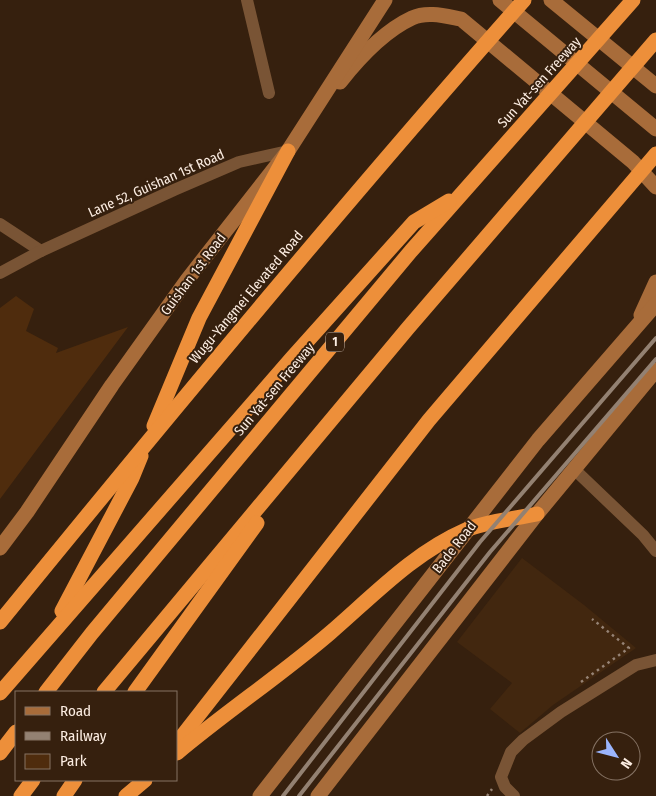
<svg xmlns="http://www.w3.org/2000/svg" width="656" height="796" viewBox="0 0 656 796" font-family="'Fira Sans Condensed',sans-serif">
  <style>
    .built { fill: #42270f }
    .green { fill: #4f2c0d }
    .lines { fill: none; stroke-linecap: round; stroke-linejoin: round }
    .path { stroke: #968375; stroke-width: 2.5; stroke-dasharray: 2.5 4; stroke-linecap: butt }
    .street { stroke: #795435; stroke-width: 12 }
    .secondary { stroke: #a86c3a; stroke-width: 15 }
    .highway { stroke: #ed8f3a; stroke-width: 15 }
    .rail { stroke: #938172; stroke-width: 4 }
    .labels { text-anchor: middle; stroke-width: 4; stroke-linejoin: round; paint-order: stroke }
    .shield { fill: #36200e; stroke: #c1b0a2; stroke-width: 1 }
    .shield-label { font-size: 12px; font-weight: bold; fill: #fcede2 }
    .street-label { font-size: 14px; fill: #fcede2; stroke: #36200e }
  </style>
  <rect width="100%" height="100%" fill="#36200e"/>
  <polygon class="built" points="522,558 584,605 636,648 553,705 520,733 490,709 512,683 457,642"/>
  <polygon class="green" points="16,296 34,309 26,331 58,348 56,353 128,327 0,499 0,308"/>
  <g class="lines">
    <g class="path">
      <polyline points="581,682 629,648 592,619"/>
      <polyline points="487,796 492,789"/>
    </g>
    <g class="street">
      <polyline points="247,0 269,93"/>
      <polyline points="0,224 41,251"/>
      <polyline points="0,273 41,251 174,190 239,162 288,151"/>
      <polyline points="574,469 643,535 656,551"/>
      <polyline points="514,796 505,787 501,777 511,752 523,740 561,712 636,665 656,660"/>
    </g>
    <g class="secondary">
      <polyline points="500,0 656,129"/>
      <polyline points="551,0 656,86"/>
      <path d="M340 82C359 58 384 31 412 18 427 11 445 16 461 19L633 162 656 187"/>
      <polyline points="641,315 656,282"/>
      <polyline points="0,548 27,512 112,385 187,280 288,151 385,0"/>
      <polyline points="260,796 538,440 656,304"/>
      <polyline points="318,796 537,514 656,370"/>
    </g>
    <g class="highway">
      <polyline points="154,426 199,318 288,151"/>
      <polyline points="62,611 132,478 141,456"/>
      <path d="M0 622C171 412 344 203 524 0"/>
      <polyline points="46,692 92,633 411,251 633,0"/>
      <polyline points="104,692 408,328 656,40"/>
      <polyline points="135,692 257,523"/>
      <polyline points="0,693 292,358 414,222 449,201"/>
      <polyline points="176,744 429,420 656,154"/>
      <polyline points="0,753 16,732"/>
      <path d="M177 753C227 711 281 675 330 633 373 596 413 553 466 530 487 521 514 519 537 514"/>
      <polyline points="21,796 33,780"/>
      <polyline points="64,796 75,780"/>
      <polyline points="126,796 145,780"/>
    </g>
    <g class="rail">
      <polyline points="283,796 480,542 656,338"/>
      <polyline points="299,796 490,552 656,359"/>
    </g>
  </g>
  <g class="labels">
    <rect class="shield" x="326" y="332.5" width="18" height="19" rx="4"/>
    <g class="shield-label">
      <text x="335" y="346">1</text>
    </g>
    <g class="street-label">
      <text transform="translate(539 82) rotate(-48)" y="5">Sun Yat-sen Freeway</text>
      <text transform="translate(156 183) rotate(-24)" y="5">Lane 52, Guishan 1st Road</text>
      <text transform="translate(193 274) rotate(-53)" y="5">Guishan 1st Road</text>
      <text transform="translate(246 297) rotate(-50)" y="5">Wugu-Yangmei Elevated Road</text>
      <text transform="translate(274 389) rotate(-50)" y="5">Sun Yat-sen Freeway</text>
      <text transform="translate(454 547) rotate(-52)" y="5">Bade Road</text>
    </g>
  </g>
  <rect x="15" y="691" width="162" height="90" fill="#36200e" stroke="#857263"/>
  <rect x="25" y="707" width="25" height="8" fill="#a86c3a" stroke="#857263"/>
  <text x="60" y="716" font-size="15" fill="#fcede2">Road</text>
  <rect x="25" y="732" width="25" height="8" fill="#938172" stroke="#857263"/>
  <text x="60" y="741" font-size="15" fill="#fcede2">Railway</text>
  <rect x="25" y="754" width="25" height="15" fill="#4f2c0d" stroke="#857263"/>
  <text x="60" y="766" font-size="15" fill="#fcede2">Park</text>
  <g transform="translate(616 756) rotate(126)"><circle r="24" fill="#36200e" stroke="#857263"/>
  <path d="M0-4L9 19L0 12L-9 19Z" fill="#9bb5fd"/>
  <text y="-8" font-size="14" font-weight="bold" text-anchor="middle" fill="#fcede2">N</text>
  </g>
</svg>
